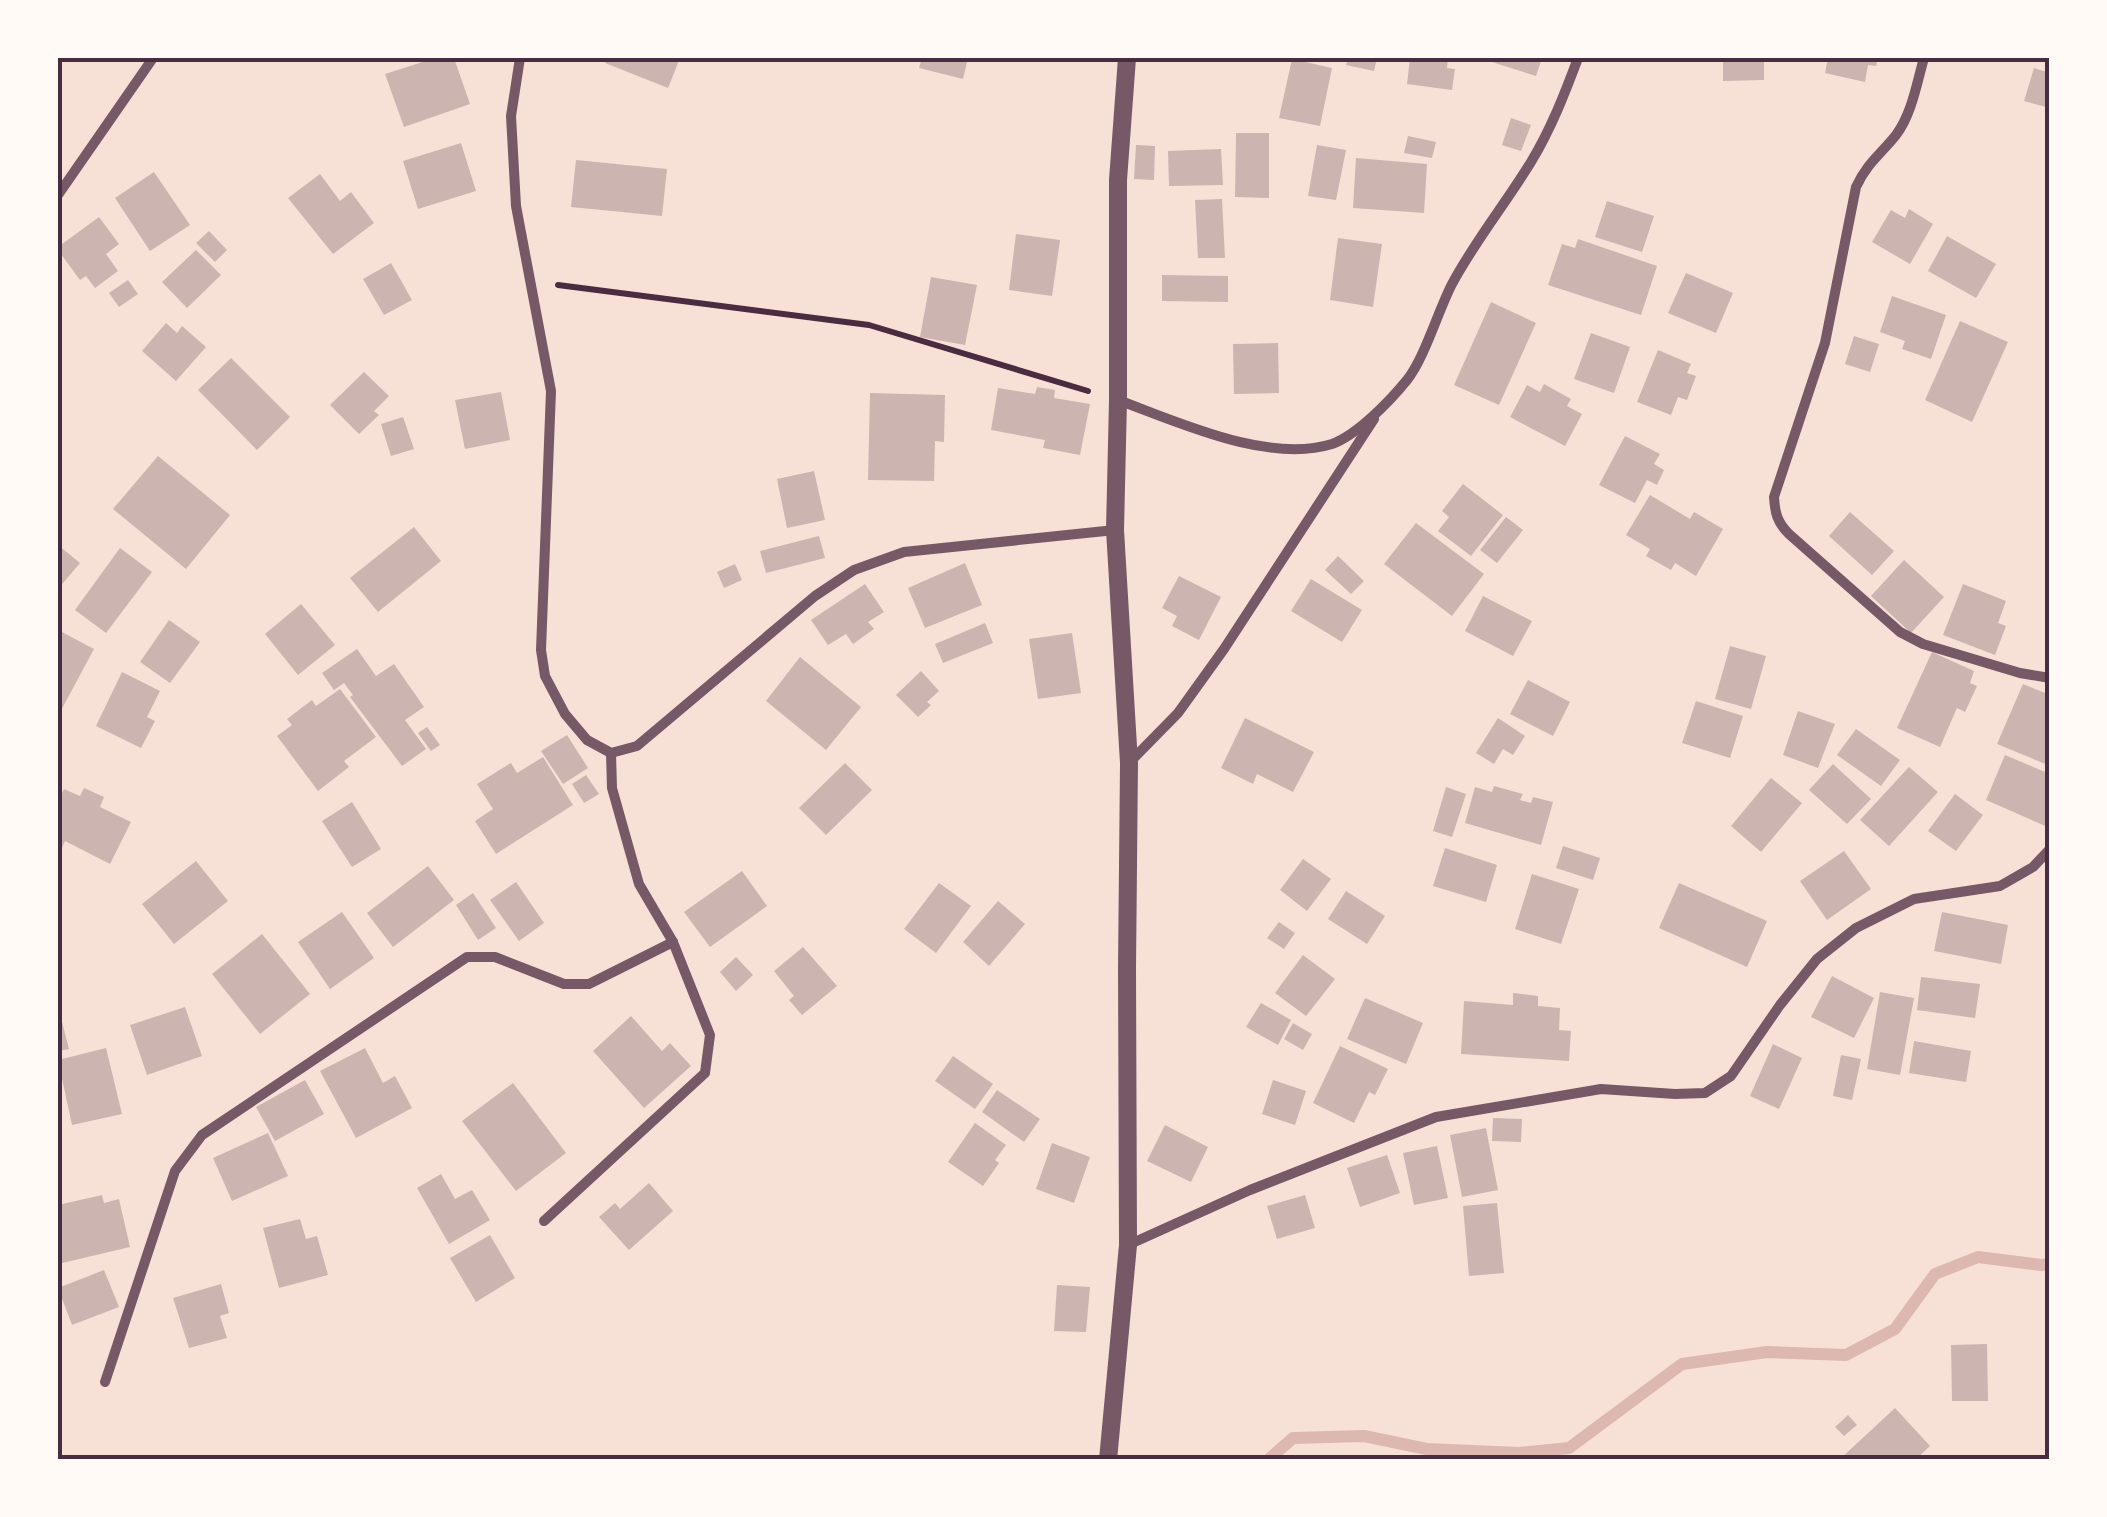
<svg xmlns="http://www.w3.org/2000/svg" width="2107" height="1517" viewBox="0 0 2107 1517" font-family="Helvetica,sans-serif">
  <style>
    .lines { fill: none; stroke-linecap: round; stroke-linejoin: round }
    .stream { stroke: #dcb8b0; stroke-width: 12 }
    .building { fill: #ccb4b1 }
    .path { stroke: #4a2c40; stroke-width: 6 }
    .minor { stroke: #755966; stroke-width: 10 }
    .tertiary { stroke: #755966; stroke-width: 18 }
    .neatline { fill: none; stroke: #4a2c40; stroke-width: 4 }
  </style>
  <rect width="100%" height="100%" fill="#f7e1d7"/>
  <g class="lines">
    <polyline class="stream" points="1268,1460 1293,1438 1364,1436 1427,1449 1519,1453 1569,1448 1682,1364 1767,1352 1846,1355 1895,1329 1935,1274 1978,1257 2041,1265 2050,1264"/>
  </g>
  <g class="building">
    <polygon points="435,58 454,58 470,104 404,127 385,74"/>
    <polygon points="608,58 680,58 668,88 605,63"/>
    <polygon points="922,58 968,58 963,79 919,68"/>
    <polygon points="1348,58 1377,58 1374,71 1346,65"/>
    <polygon points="1410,58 1448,58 1447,68 1455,69 1452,90 1407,84"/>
    <polygon points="1479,58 1542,58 1536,76"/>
    <polygon points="1723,58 1764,58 1764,80 1723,81"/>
    <polygon points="1828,58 1878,58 1876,66 1868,65 1865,82 1825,73"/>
    <polygon points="1292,59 1332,68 1320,126 1279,118"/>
    <polygon points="2034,68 2050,73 2050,99 2046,107 2024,101"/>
    <polygon points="1511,118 1531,125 1521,151 1502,145"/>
    <polygon points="1236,133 1269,133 1269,198 1235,197"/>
    <polygon points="1408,136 1436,142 1432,158 1404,153"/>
    <polygon points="461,143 476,191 418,209 403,161"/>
    <polygon points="1136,145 1155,146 1154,180 1134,179"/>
    <polygon points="1317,145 1346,150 1336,200 1308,196"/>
    <polygon points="1221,149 1223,185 1169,186 1168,151"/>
    <polygon points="1356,158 1427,164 1424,213 1353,208"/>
    <polygon points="576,160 667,169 662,216 571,207"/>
    <polygon points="154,172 190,225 150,251 115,198"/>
    <polygon points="320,174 340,201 351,192 374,223 333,254 288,198"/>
    <polygon points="1222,199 1225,258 1198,258 1195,200"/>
    <polygon points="1607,201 1654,216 1642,252 1595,237"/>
    <polygon points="1909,209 1933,224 1910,264 1872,242 1891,210 1905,218"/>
    <polygon points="99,217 119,244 106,254 118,271 95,288 86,276 80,280 58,250 58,247"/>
    <polygon points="209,231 227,250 215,262 196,243"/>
    <polygon points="1016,234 1060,240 1052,296 1009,290"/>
    <polygon points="1947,236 1996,264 1976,298 1928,271"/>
    <polygon points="1338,238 1382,244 1373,307 1330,300"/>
    <polygon points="1578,239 1657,266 1641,315 1548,285 1562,244 1575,248"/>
    <polygon points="196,250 221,275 187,308 162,282"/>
    <polygon points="391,263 412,300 384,315 363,279"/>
    <polygon points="1686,273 1733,293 1716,333 1668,313"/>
    <polygon points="1162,275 1228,276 1228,302 1162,301"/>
    <polygon points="931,277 977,285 965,345 920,337"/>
    <polygon points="128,280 138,294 119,307 109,293"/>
    <polygon points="1892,296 1946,315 1931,359 1902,349 1905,341 1880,332"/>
    <polygon points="1491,302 1536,323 1499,405 1454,385"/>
    <polygon points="1960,321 2008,342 1972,422 1925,400"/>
    <polygon points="166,323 177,333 182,326 206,347 176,381 142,351"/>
    <polygon points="1591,333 1630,347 1614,393 1574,379"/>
    <polygon points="1854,336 1879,344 1870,372 1845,364"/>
    <polygon points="1278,343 1279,393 1234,394 1233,344"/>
    <polygon points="1658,350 1691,364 1687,373 1696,376 1687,400 1678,397 1671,415 1637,402"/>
    <polygon points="231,358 290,417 257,450 198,390"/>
    <polygon points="364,372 389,396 374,411 379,415 359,434 330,405"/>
    <polygon points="1544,384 1571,399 1567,406 1582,414 1565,446 1510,417 1527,385 1540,392"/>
    <polygon points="1037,387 1055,390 1054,398 1090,404 1080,455 1043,448 1045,440 991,430 998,388 1035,394"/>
    <polygon points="501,392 510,440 465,449 455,400"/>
    <polygon points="870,393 945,395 944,442 935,441 934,481 868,480"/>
    <polygon points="403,417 414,449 391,456 381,424"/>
    <polygon points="1625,436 1660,454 1654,464 1664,470 1657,485 1647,480 1635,503 1599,485"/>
    <polygon points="158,456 230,515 186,569 113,509"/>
    <polygon points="814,471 825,520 787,528 777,479"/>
    <polygon points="1463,484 1503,515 1471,556 1438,531 1449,517 1442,511"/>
    <polygon points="1650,495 1690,519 1694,512 1723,529 1696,576 1675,563 1671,570 1646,556 1650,549 1626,535"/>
    <polygon points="1850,512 1894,551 1872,575 1829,536"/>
    <polygon points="1506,517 1523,530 1497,563 1480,550"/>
    <polygon points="1416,523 1484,574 1452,616 1384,564"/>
    <polygon points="414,527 441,561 378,612 350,578"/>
    <polygon points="819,536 825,558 766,573 760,551"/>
    <polygon points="58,545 80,563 58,589"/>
    <polygon points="120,548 152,572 106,633 75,610"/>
    <polygon points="1338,556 1364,581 1351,594 1325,570"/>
    <polygon points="1904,560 1944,597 1911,633 1871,596"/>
    <polygon points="965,563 982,605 925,628 908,588"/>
    <polygon points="735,564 742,580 724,588 717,572"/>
    <polygon points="1179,576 1221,597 1199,640 1172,626 1177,616 1162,608"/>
    <polygon points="1311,579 1362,610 1342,642 1291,611"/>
    <polygon points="865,584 884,612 868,622 874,629 853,644 846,634 828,645 811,620"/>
    <polygon points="1963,584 2006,601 1998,623 2006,626 1995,655 1943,635"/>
    <polygon points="1483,596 1532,621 1513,656 1465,631"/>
    <polygon points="301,604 335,645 298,675 265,634"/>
    <polygon points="169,620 200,642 170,683 140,662"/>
    <polygon points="985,623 993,643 943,663 935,644"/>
    <polygon points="58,630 94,649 58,716"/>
    <polygon points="1072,633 1081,693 1038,699 1029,639"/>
    <polygon points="1730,646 1766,656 1751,709 1715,699"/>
    <polygon points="357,649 376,676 394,664 424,707 405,720 426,749 402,766 350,697 353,695 344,683 334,690 322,673"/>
    <polygon points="1932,652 1974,671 1970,683 1977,686 1965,712 1957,708 1940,747 1897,728"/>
    <polygon points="800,657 861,707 826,750 766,701"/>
    <polygon points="921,671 939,691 927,702 931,705 918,717 896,695"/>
    <polygon points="122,672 160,691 147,717 155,721 141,748 96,726"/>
    <polygon points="1528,680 1570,702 1553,736 1510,714"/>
    <polygon points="2023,684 2050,695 2050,766 1997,744"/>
    <polygon points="340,689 376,737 344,761 349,767 318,791 277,736 292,725 287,719 312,700 316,706"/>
    <polygon points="1696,701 1743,716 1730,758 1682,743"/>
    <polygon points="1798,711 1835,724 1818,768 1783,755"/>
    <polygon points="1245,718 1314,752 1293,792 1257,774 1253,784 1221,768"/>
    <polygon points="1498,718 1525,736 1513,755 1503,749 1494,764 1476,753"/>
    <polygon points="427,727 440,745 431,751 418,733"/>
    <polygon points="1856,729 1900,760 1881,786 1837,755"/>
    <polygon points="567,735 588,768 563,784 541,751"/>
    <polygon points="2005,755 2050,774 2050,828 1986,800"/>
    <polygon points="543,757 573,805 496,854 475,821 493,809 477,784 511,763 517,773"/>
    <polygon points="845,763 872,790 826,835 799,808"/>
    <polygon points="1833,764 1871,799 1847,824 1809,790"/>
    <polygon points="1909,767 1938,792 1889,846 1860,820"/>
    <polygon points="586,775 599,794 584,803 572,784"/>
    <polygon points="1771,778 1802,803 1761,852 1731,826"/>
    <polygon points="1494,786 1523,794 1520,800 1531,803 1533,797 1553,802 1541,845 1465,823 1475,787 1492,792"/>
    <polygon points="1446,787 1466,794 1452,837 1433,831"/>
    <polygon points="84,788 104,797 100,807 131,822 110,864 65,841 60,852 58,850 58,801 64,789 80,796"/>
    <polygon points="1955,794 1983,815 1956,851 1928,831"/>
    <polygon points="352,802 381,849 352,867 322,821"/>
    <polygon points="1563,846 1600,858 1593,880 1556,868"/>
    <polygon points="1445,848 1497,865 1486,902 1433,886"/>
    <polygon points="1844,851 1871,889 1827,920 1800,881"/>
    <polygon points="1303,859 1331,879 1307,911 1280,890"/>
    <polygon points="196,861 228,901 174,944 142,904"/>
    <polygon points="428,866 454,900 393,947 367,913"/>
    <polygon points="742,871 767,906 710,947 684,912"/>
    <polygon points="1532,874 1579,889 1561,944 1515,929"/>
    <polygon points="516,882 544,923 519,941 490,900"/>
    <polygon points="939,883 971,906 936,953 904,929"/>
    <polygon points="1679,883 1767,921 1747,967 1659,928"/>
    <polygon points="1346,891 1385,916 1367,944 1328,919"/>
    <polygon points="473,893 496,928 478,940 456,905"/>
    <polygon points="998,901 1025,924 989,966 963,942"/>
    <polygon points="342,912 374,958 330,989 298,942"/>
    <polygon points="1942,912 2008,925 2001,964 1934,951"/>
    <polygon points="1279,922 1295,933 1284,949 1267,938"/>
    <polygon points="262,934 310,994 260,1034 212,974"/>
    <polygon points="803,947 837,986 802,1015 789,1000 794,996 774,971"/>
    <polygon points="1303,955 1335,979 1306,1016 1275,993"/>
    <polygon points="736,957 753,975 736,991 720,972"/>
    <polygon points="1832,976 1874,998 1854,1038 1811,1017"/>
    <polygon points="1921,977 1980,984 1975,1018 1917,1010"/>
    <polygon points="1880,992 1914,998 1900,1075 1867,1069"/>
    <polygon points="1513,993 1538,996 1538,1006 1560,1008 1559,1030 1571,1031 1569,1061 1461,1054 1464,1001 1513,1005"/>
    <polygon points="1365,998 1423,1023 1406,1064 1347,1039"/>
    <polygon points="1261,1003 1291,1020 1278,1045 1246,1027"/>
    <polygon points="58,1006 69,1049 58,1051"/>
    <polygon points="185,1007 202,1056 147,1075 130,1025"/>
    <polygon points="631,1016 662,1051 670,1043 691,1066 644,1108 593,1051"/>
    <polygon points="1293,1023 1312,1034 1303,1050 1284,1039"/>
    <polygon points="1914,1041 1971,1051 1966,1082 1909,1073"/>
    <polygon points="1773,1044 1802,1058 1779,1109 1750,1096"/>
    <polygon points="1340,1046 1388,1069 1375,1095 1369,1092 1354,1123 1313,1103"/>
    <polygon points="106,1048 122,1114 72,1125 58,1060"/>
    <polygon points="365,1048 383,1083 395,1076 412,1108 356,1138 320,1071"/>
    <polygon points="1841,1055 1861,1059 1852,1100 1833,1096"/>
    <polygon points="953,1056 993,1084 975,1109 935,1081"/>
    <polygon points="305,1080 324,1114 275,1141 256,1107"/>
    <polygon points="1273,1080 1306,1091 1295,1125 1262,1114"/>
    <polygon points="513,1083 566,1153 516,1191 462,1121"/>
    <polygon points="997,1090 1040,1119 1024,1142 982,1112"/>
    <polygon points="1493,1118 1522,1119 1521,1142 1492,1141"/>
    <polygon points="975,1123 1006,1145 995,1160 999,1163 983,1186 948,1162"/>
    <polygon points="1165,1125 1208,1147 1191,1182 1147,1161"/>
    <polygon points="1486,1128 1498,1190 1462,1197 1450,1135"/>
    <polygon points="268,1133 288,1176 232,1201 213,1158"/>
    <polygon points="1052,1143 1090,1157 1074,1203 1036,1189"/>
    <polygon points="1437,1146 1448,1198 1414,1205 1403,1153"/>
    <polygon points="1387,1155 1400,1193 1360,1207 1347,1168"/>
    <polygon points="441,1174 455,1199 472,1190 490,1220 449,1244 417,1188"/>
    <polygon points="649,1183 673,1211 629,1250 599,1217 615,1203 620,1209"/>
    <polygon points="102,1195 104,1203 119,1199 130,1247 58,1264 58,1205"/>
    <polygon points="1305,1195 1315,1228 1277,1239 1267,1206"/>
    <polygon points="1497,1203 1504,1273 1469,1276 1463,1206"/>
    <polygon points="300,1219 306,1239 317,1236 328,1275 279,1288 263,1228"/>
    <polygon points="490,1235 515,1278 476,1302 450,1258"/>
    <polygon points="104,1270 119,1307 72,1325 58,1288"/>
    <polygon points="221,1284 229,1313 220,1316 227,1338 189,1348 173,1298"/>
    <polygon points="1057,1285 1090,1287 1086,1332 1054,1331"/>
    <polygon points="1987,1344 1988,1401 1952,1401 1951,1345"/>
    <polygon points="1895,1408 1930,1446 1915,1460 1839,1460"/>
    <polygon points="1848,1415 1857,1425 1844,1436 1835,1427"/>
  </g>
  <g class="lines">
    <polyline class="path" points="558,285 869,325 1088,391"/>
    <g class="minor">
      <polyline points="520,58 511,116 516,206 551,391 541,650 545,676 565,714 587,740 611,753 637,746 815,596 854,570 904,552 1115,530"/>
      <path d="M1924 58C1917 82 1912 114 1896 135 1881 154 1867 163 1856 187L1825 343 1774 497C1775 513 1777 522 1789 534L1900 632 1923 644 2020 673 2050 678"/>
      <polyline points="58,195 153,58"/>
      <path d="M1118 400C1178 422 1268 464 1332 444 1357 435 1390 401 1407 380 1425 357 1438 311 1452 284 1475 241 1506 203 1531 162 1551 129 1565 93 1578 58"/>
      <polyline points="1129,763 1178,713 1224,649 1374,419"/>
      <polyline points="544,1221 705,1073 710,1035 673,942 639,884 612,788 611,753"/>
      <polyline points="1128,1245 1250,1190 1436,1117 1601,1089 1675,1094 1705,1093 1731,1076 1780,1005 1817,959 1856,928 1914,899 2000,886 2033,867 2050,849"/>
      <polyline points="105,1382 175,1171 202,1135 467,957 495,957 564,984 589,984 673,942"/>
    </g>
    <polyline class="tertiary" points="1108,1460 1128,1245 1127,968 1129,763 1115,530 1118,400 1118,180 1127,58"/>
  </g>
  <rect width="2107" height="1517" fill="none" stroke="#fffaf5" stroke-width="120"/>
  <rect x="60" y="60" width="1987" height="1397" class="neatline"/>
</svg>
